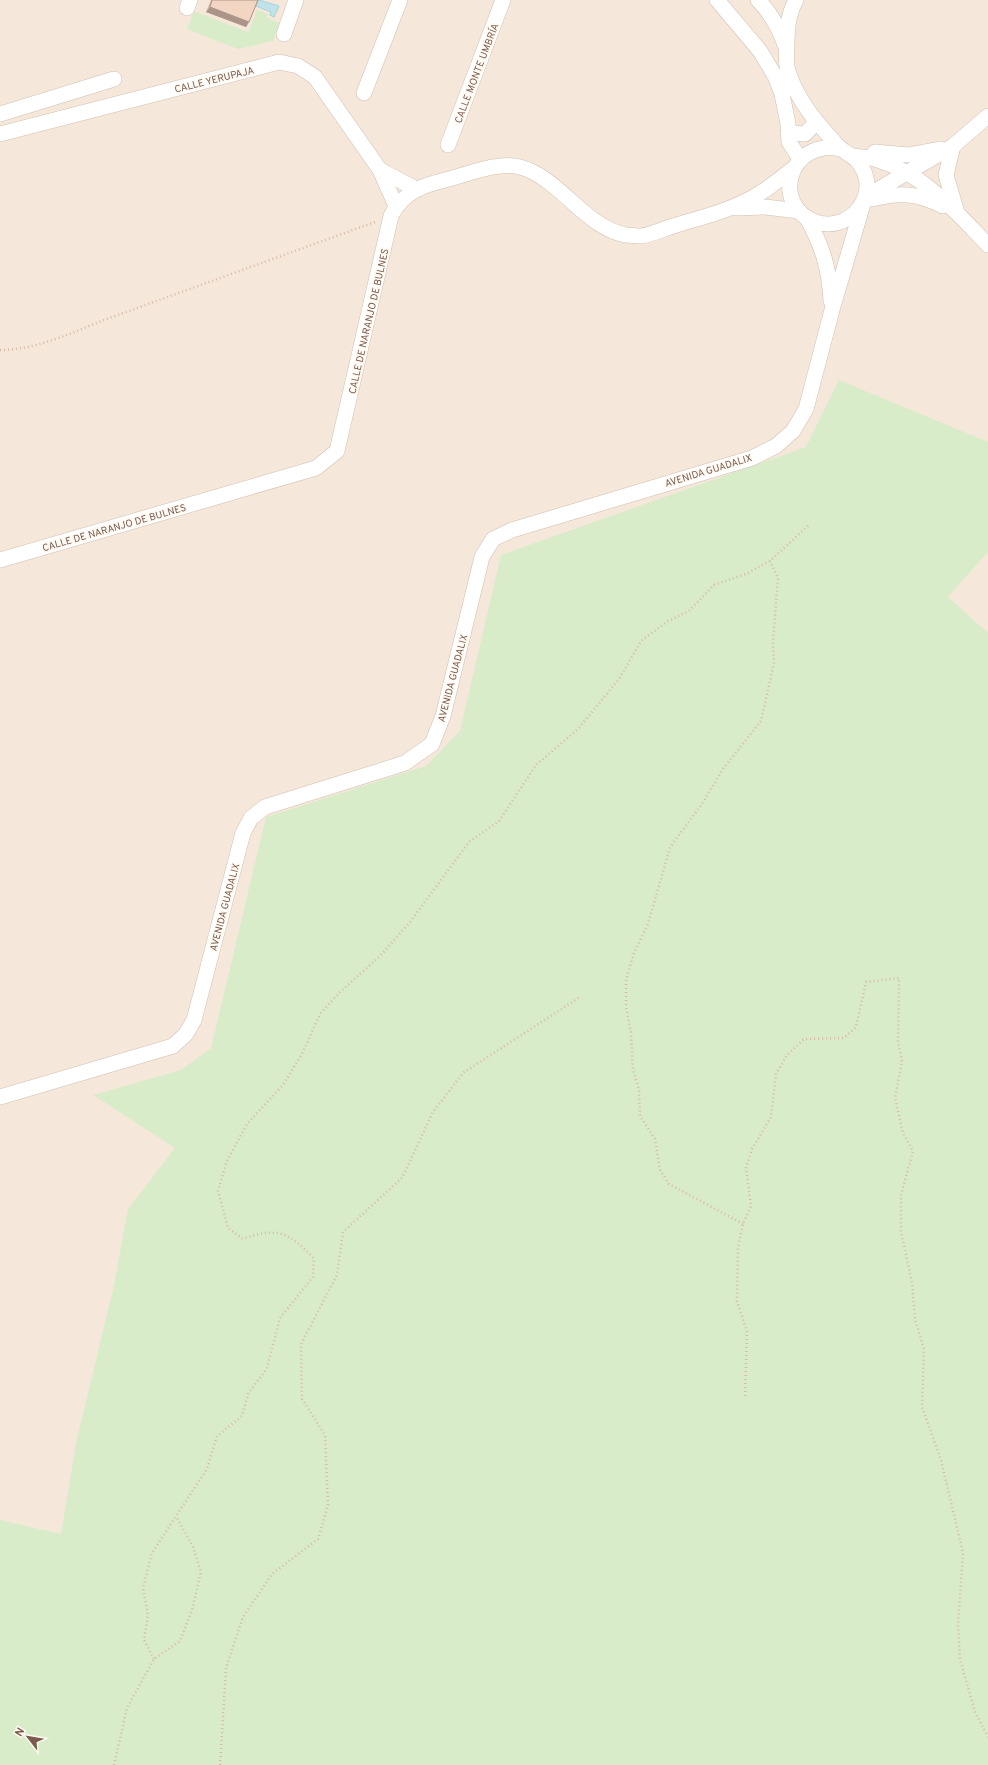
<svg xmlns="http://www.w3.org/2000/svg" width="988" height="1765" viewBox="0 0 988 1765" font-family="Overpass,sans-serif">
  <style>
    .residential { fill: #f5e8da }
    .green { fill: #d8ecc9 }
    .water { fill: #bfe3e8; stroke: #a5d3da }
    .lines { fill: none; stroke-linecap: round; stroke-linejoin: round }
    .minor-casing { stroke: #d1beb0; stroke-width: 16 }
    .path { stroke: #d9b8a5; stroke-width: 2.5; stroke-dasharray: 1 3; stroke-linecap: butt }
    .minor { stroke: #fff; stroke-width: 15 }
    .wall { fill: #d1b7a8 }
    .shaded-wall { fill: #aa9588 }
    .building { fill: #f3d5c3; stroke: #aa9588 }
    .labels { text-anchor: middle; stroke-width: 3.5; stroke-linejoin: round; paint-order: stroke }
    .street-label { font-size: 10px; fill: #7a5c4d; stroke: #fffaf3 }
  </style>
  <rect width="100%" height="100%" fill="#fdf6ec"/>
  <rect class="residential" x="0" y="0" width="988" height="1765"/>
  <g class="green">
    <polygon points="257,10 268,14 266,17 279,23 273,41 238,49 187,29 194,11 248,32"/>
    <polygon points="839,380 988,442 988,552 948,597 988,633 988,1765 0,1765 0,1520 61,1534 76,1443 114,1285 128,1209 175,1148 93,1095 181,1070 211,1048 266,817 426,766 460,731 501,555 806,447"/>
  </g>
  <polygon class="water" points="259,0 279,6 274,17 270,15 271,12 256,6"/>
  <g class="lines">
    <defs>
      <g id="minor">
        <polyline points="717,0 760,51 775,76 782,94 788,124 789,142 800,159"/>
        <path d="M758 0C771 13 779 28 785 45"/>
        <path d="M796 0C789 12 787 27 787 41 787 50 785 62 788 71 797 101 818 124 838 146 849 157 858 155 865 174 875 203 845 232 816 222 771 207 787 138 841 149"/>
        <polyline points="187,8 190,0"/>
        <polyline points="284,34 296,0"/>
        <polyline points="364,93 400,0"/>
        <polyline points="0,114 114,79"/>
        <polyline points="788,133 805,134 816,122"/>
        <polyline points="0,134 279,62 298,66 315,77 380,170 396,206"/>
        <polyline points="448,145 503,0"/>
        <polyline points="953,146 946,175 956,209"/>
        <polyline points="875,152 908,155 940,149"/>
        <path d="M853 156C861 157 870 157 878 160 924 174 956 212 988 245"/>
        <polyline points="380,170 416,189"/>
        <polyline points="865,197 953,146 988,116"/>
        <path d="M872 199C900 192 917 193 943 206"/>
        <polyline points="736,208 765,207 799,211"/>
        <path d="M807 218C823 248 829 267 831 301"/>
        <path d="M0 560 316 468 337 451 391 216C403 191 424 185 449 179 468 174 500 161 520 167 559 177 585 228 626 235 630 235 636 236 641 236 651 235 663 229 673 226 702 217 734 210 760 193 772 186 783 176 794 168"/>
        <polyline points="0,1097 173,1046 186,1034 194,1020 243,833 251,818 265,807 405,763 432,744 443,716 482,557 493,539 512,530 752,458 776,446 793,431 806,409 832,310 863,204"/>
      </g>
    </defs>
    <use href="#minor" class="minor-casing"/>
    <g class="path">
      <path d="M0 350C36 350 71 333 104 320L375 222"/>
      <polyline points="743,1224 669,1184 660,1170 655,1139 640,1116 639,1090 633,1070 631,1033 626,1007 626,980 634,953 648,924 670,847 702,804 723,769 761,721 774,663 773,642 778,578 770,561"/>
      <polyline points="745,1396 747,1332 737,1301 738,1247 743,1224 751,1206 746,1168 752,1149 771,1117 776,1074 787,1055 804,1039 844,1038 856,1027 866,982 899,978 898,1041 902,1061 895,1098 903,1133 913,1151 901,1195 901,1231 912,1283 915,1319 924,1349 922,1407 941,1460 963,1553 958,1626 960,1659 975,1712 988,1737"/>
      <path d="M154 1659 144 1640 148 1615 143 1588 152 1553 207 1469 217 1436 242 1416 248 1394 267 1368 280 1318 313 1277 314 1259C291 1233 277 1226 243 1239L228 1228 218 1191 227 1161 247 1124 283 1085 302 1054 320 1014 340 992 380 956 410 922 469 842 499 821 536 765 578 729 619 679 641 641 668 621 689 611 714 585 746 574 770 561 810 524"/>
      <polyline points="114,1765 127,1708 154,1659 180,1641 192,1610 201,1572 193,1547 176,1516"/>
      <polyline points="220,1765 226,1668 243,1617 272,1574 318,1539 328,1505 325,1435 302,1399 301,1344 337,1275 343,1232 402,1178 433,1112 463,1073 580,997"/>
    </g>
    <use href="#minor" class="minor"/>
  </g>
  <polygon class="wall" points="211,0 258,0 249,22 246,27 206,12"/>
  <polygon class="shaded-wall" points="210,7 249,22 246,27 206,12"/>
  <polygon class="building" points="212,0 258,0 249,22 210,7"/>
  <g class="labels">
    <g class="street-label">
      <text transform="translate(476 73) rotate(-69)" y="4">CALLE MONTE UMBRÍA</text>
      <text transform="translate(214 79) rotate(-14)" y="4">CALLE YERUPAJA</text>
      <text transform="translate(368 321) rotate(-77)" y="4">CALLE DE NARANJO DE BULNES</text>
      <text transform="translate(708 470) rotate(-17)" y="4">AVENIDA GUADALIX</text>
      <text transform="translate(114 527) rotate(-16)" y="4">CALLE DE NARANJO DE BULNES</text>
      <text transform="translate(452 678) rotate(-75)" y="4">AVENIDA GUADALIX</text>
      <text transform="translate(224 907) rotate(-75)" y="4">AVENIDA GUADALIX</text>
    </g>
  </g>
  <g transform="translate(28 1737) rotate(301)" stroke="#fffaf3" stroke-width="3" paint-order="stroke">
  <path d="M0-3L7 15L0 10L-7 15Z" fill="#7a5c4d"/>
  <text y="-6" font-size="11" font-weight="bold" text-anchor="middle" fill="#7a5c4d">N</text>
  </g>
</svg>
